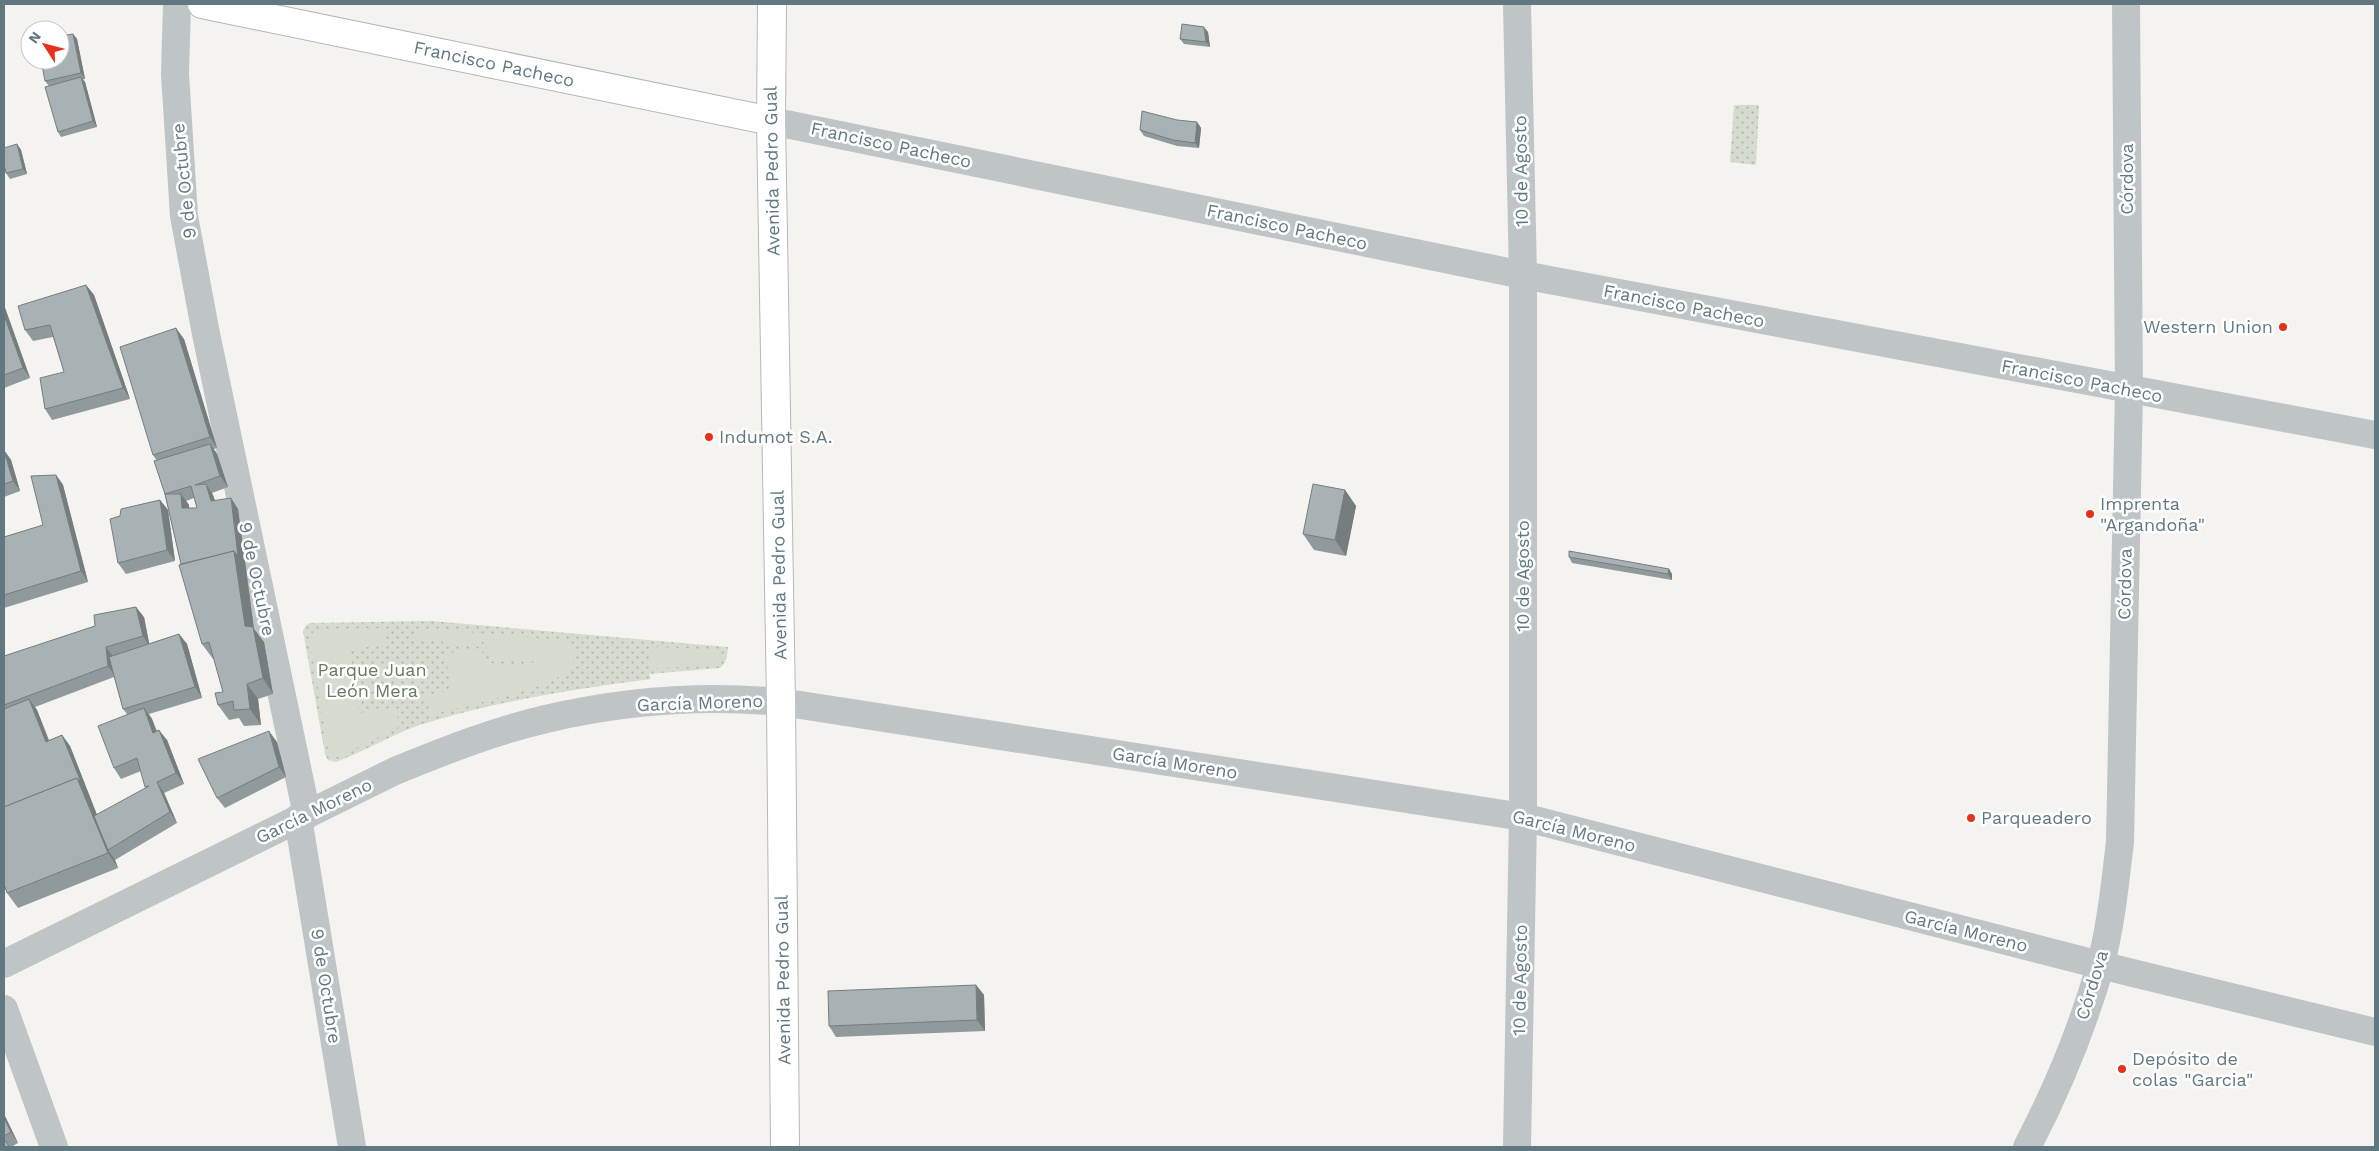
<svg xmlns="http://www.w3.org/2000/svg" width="2379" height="1151" viewBox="0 0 2379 1151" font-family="'Work Sans',sans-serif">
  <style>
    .grass { fill: url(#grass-dots) }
    .garden { fill: #d6dbd0 }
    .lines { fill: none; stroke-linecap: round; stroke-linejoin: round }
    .secondary-casing { stroke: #b1b8bb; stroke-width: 30 }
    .trunk-casing { stroke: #b4b8ba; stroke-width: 30 }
    .minor { stroke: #bfc4c6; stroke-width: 28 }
    .tertiary { stroke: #bfc4c6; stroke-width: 28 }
    .secondary { stroke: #fff; stroke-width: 28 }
    .trunk { stroke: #fff; stroke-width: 28 }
    .wall { fill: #90999c; fill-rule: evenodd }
    .shaded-wall { fill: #767d7f }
    .building { fill: #a8b2b5; stroke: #767d7f; fill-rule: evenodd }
    .poi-dot { fill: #e7301c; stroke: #fff; stroke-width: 2 }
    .labels { text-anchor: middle; stroke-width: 5; stroke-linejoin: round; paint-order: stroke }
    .street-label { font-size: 18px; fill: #627881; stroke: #fff }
    .poi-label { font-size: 18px; fill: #627881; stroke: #fff; text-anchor: start }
    .park-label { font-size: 18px; fill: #697861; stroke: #fff }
  </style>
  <defs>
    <pattern id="grass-dots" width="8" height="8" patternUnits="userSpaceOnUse" patternTransform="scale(1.25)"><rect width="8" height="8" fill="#d6dbd0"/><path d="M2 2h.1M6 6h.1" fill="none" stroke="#b1b6ae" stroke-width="1.8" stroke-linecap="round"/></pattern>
  </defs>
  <rect width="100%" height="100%" fill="#f4f3ef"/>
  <g class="grass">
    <polygon points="1734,105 1759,105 1756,165 1730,162"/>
    <path d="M432 621 728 647C727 656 727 662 720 668L649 674 651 679C574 689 498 701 423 724 392 734 366 751 336 762L328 760 325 754 303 631 306 625 310 623Z"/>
  </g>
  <g class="garden">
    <polygon points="383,628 385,644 350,650 359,713 396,707 399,727 345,754 338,757 331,755 328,748 309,637 316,629"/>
    <path d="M443 630 571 641C575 649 576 664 569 670 548 690 462 706 430 715L426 696 452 690 445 654 481 648C487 673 516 666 536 662L535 658C513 660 492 669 485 642L444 647 442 639 416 642 414 631Z"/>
    <polygon points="652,647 722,650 721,660 714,665 651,669"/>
  </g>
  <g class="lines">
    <defs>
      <polyline id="secondary" points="202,4 771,121"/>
      <polyline id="trunk" points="772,4 771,121 781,702 785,1147"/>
    </defs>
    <use href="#secondary" class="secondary-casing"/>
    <use href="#trunk" class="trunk-casing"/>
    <g class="minor">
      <polyline points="177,4 175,74 184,216 206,334 307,815 298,818 352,1147"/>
      <path d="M4 964 395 771C444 751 494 731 546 719 623 701 703 695 781 702L1523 817 2100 965 2375 1032"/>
      <polyline points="4,1009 54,1147"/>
    </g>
    <g class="tertiary">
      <polyline points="771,121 1523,275 2375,435"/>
      <polyline points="1517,1147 1523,817 1523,275 1517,4"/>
      <path d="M2027 1147C2057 1090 2082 1029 2100 967 2111 926 2115 883 2120 842L2129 390 2126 4"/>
    </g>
    <use href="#secondary" class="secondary"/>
    <use href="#trunk" class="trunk"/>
  </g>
  <g class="wall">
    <polygon points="1208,32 1210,47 1184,44 1180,39"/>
    <polygon points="73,34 77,39 85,79 83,79 85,82 97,127 61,137 58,132 49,86 45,81"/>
    <polygon points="1197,122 1201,128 1199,148 1177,146 1144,136 1140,130"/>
    <polygon points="17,144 21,150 27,174 10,179 6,173"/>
    <polygon points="86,285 94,295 130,399 52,420 45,409 64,372 53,337 33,341 25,330"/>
    <polygon points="4,305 30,378 4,388"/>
    <path d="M184 339 217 448 214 449 217 454 228 487 212 493 215 501 231 498 238 509 254 629 264 642 273 694 258 699 261 725 244 726 239 718 229 720 218 705 223 692 214 659H213L202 644 181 564 157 461 153 455ZM194 498 197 508H189V505L186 501Z"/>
    <polygon points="4,450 11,460 20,491 4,497"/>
    <polygon points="56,475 63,485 88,582 4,608 4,537 43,525"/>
    <polygon points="1345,490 1356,506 1346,556 1314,550 1303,534"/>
    <polygon points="160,500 168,510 175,561 126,574 118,563 120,516"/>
    <polygon points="1569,557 1669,569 1672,574 1672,580 1572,563"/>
    <path d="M144 617 149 644 179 634 187 644 202 698 149 714 152 719 157 731 167 740 184 784 164 793 177 823 115 860 118 868 18 908 7 893 4 884V656L95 626ZM114 677 123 709 127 714 114 768 121 779 141 771 146 788 97 815 70 746 62 735 49 740 37 710 35 707Z"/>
    <polygon points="277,742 286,777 225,808 217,798"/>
    <polygon points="976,985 984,995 985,1031 836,1037 829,1026"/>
    <polygon points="4,1114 18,1143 11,1147 4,1147"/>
  </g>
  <g class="shaded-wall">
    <polygon points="1204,27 1208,32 1210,47 1206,42"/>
    <polygon points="73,34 77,39 85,79 81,73"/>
    <polygon points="81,77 85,82 97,127 93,121"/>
    <polygon points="1197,122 1201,128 1199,148 1195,143"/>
    <polygon points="17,144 21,150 27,174 23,169"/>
    <polygon points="86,285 94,295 130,399 123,388"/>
    <polygon points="4,305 30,378 23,368 4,315"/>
    <polygon points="176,328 184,339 217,448 210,437"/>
    <polygon points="210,444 217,454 228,487 220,476"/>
    <polygon points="4,450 11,460 20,491 13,481"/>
    <polygon points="56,475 63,485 88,582 81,571"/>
    <polygon points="206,484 213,495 219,512 211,501"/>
    <polygon points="1345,490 1356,506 1346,556 1335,540"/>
    <polygon points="181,494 189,505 190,519 182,508"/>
    <polygon points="231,498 238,509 254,629 264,642 273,694 263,678 245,626 234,551"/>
    <polygon points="160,500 168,510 175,561 167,550"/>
    <polygon points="1669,569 1672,574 1672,580 1668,574"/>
    <polygon points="136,607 144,617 150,647 143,636"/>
    <polygon points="179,634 187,644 202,698 195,687"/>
    <polygon points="106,647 114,658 115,676 108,666"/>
    <polygon points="247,684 258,699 261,725 250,709"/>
    <polygon points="29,699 37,710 53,752 46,742"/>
    <polygon points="144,708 152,719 161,744 153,733"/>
    <polygon points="159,730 167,740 184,784 176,773"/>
    <polygon points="269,731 277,742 286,777 279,767"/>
    <polygon points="62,735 70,746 110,848 108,850 115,860 118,868 108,853 77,778"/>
    <polygon points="157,782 164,793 177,823 170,812"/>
    <polygon points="976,985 984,995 985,1031 977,1020"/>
    <polygon points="4,1114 18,1143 11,1132 4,1118"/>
  </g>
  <g class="building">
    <polygon points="1182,24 1204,27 1206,42 1180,39"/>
    <polygon points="73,34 81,73 45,81 41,60 60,60 60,36"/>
    <polygon points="81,77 93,121 58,132 45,87"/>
    <polygon points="1142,111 1177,120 1197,122 1195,143 1173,140 1140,130"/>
    <polygon points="17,144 23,169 6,173 4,164 4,148"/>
    <polygon points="86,285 123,388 45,409 40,378 64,372 50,325 25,330 18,306"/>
    <polygon points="4,315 23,368 4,375"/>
    <polygon points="176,328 210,437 153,455 120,347"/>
    <path d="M210 444 220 476 195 485 206 484 211 501 231 498 238 556 234 551 181 564 165 494 154 461ZM191 486 197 508H182L181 494H165Z"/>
    <polygon points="4,451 13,481 4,484"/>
    <polygon points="56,475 81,571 4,595 4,537 43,525 31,476"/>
    <polygon points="1313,484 1345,490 1335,540 1303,534"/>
    <polygon points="160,500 167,550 118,563 110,519 120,516 121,509"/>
    <polygon points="234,551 245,626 253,627 263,678 247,684 250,709 234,710 233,701 218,705 215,693 223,692 209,642 202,644 179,565"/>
    <polygon points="1569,551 1669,569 1668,574 1569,557"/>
    <polygon points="136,607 143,636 106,647 108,666 4,705 4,656 95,626 94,615"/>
    <polygon points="179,634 195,687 123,709 109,657"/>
    <polygon points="29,699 46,742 62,735 81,782 77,778 4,807 4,709"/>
    <polygon points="144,708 153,733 159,730 176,773 157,782 170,812 108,850 94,816 149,786 145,787 137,758 114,768 98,726"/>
    <polygon points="269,731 279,767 217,798 198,759"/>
    <polygon points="77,778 108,853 7,893 4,884 4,807"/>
    <polygon points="976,985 977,1020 829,1026 828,991"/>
    <polygon points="4,1118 11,1132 4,1136"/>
    <polygon points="6,1141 9,1147 4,1147 4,1142"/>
  </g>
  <g class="poi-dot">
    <circle cx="2283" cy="327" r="5"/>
    <circle cx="709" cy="437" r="5"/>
    <circle cx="2090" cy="514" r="5"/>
    <circle cx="1971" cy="818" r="5"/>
    <circle cx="2122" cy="1069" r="5"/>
  </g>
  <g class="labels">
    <g class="street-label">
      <text transform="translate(494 64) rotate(12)" y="6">Francisco Pacheco</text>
      <text transform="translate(891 145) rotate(12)" y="6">Francisco Pacheco</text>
      <text transform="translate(772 171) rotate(-91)" y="6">Avenida Pedro Gual</text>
      <text transform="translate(1521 171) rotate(-91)" y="6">10 de Agosto</text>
      <text transform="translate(2127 179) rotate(-90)" y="6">Córdova</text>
      <text transform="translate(184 181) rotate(-96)" y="6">9 de Octubre</text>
      <text transform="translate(1287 227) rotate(12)" y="6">Francisco Pacheco</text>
      <text transform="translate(1684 306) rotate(11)" y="6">Francisco Pacheco</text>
      <text transform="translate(2082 381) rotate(11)" y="6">Francisco Pacheco</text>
      <text transform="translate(779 575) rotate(-91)" y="6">Avenida Pedro Gual</text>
      <text transform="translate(1523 576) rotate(-90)" y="6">10 de Agosto</text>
      <text transform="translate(257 579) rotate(78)" y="6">9 de Octubre</text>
      <text transform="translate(2125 584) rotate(-89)" y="6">Córdova</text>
      <text transform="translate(700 703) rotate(-2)" y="6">García Moreno</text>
      <text transform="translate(1175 763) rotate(9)" y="6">García Moreno</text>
      <text transform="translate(314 811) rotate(-26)" y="6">García Moreno</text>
      <text transform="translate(1574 831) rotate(14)" y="6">García Moreno</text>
      <text transform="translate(1966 931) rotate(14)" y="6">García Moreno</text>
      <text transform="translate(783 980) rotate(-91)" y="6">Avenida Pedro Gual</text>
      <text transform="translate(1520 980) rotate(-89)" y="6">10 de Agosto</text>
      <text transform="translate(2092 985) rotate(-73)" y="6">Córdova</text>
      <text transform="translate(326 986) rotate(81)" y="6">9 de Octubre</text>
    </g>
    <g class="poi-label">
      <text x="2273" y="333" text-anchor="end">Western Union</text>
      <text x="719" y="443">Indumot S.A.</text>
      <text x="2100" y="510">Imprenta<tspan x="2100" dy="21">"Argandoña"</tspan></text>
      <text x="1981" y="824">Parqueadero</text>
      <text x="2132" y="1065">Depósito de<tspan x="2132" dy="21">colas "Garcia"</tspan></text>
    </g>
    <g class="park-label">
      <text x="372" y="676">Parque Juan<tspan x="372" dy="21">León Mera</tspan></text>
    </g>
  </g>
  <rect width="2379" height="1151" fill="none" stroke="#627881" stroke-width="10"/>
  <g transform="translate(45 45) rotate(306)"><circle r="24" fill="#ffffff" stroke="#c0c9cd"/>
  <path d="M0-4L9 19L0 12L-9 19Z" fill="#e7301c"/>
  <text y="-8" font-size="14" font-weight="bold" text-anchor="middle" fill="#627881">N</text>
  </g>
</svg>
